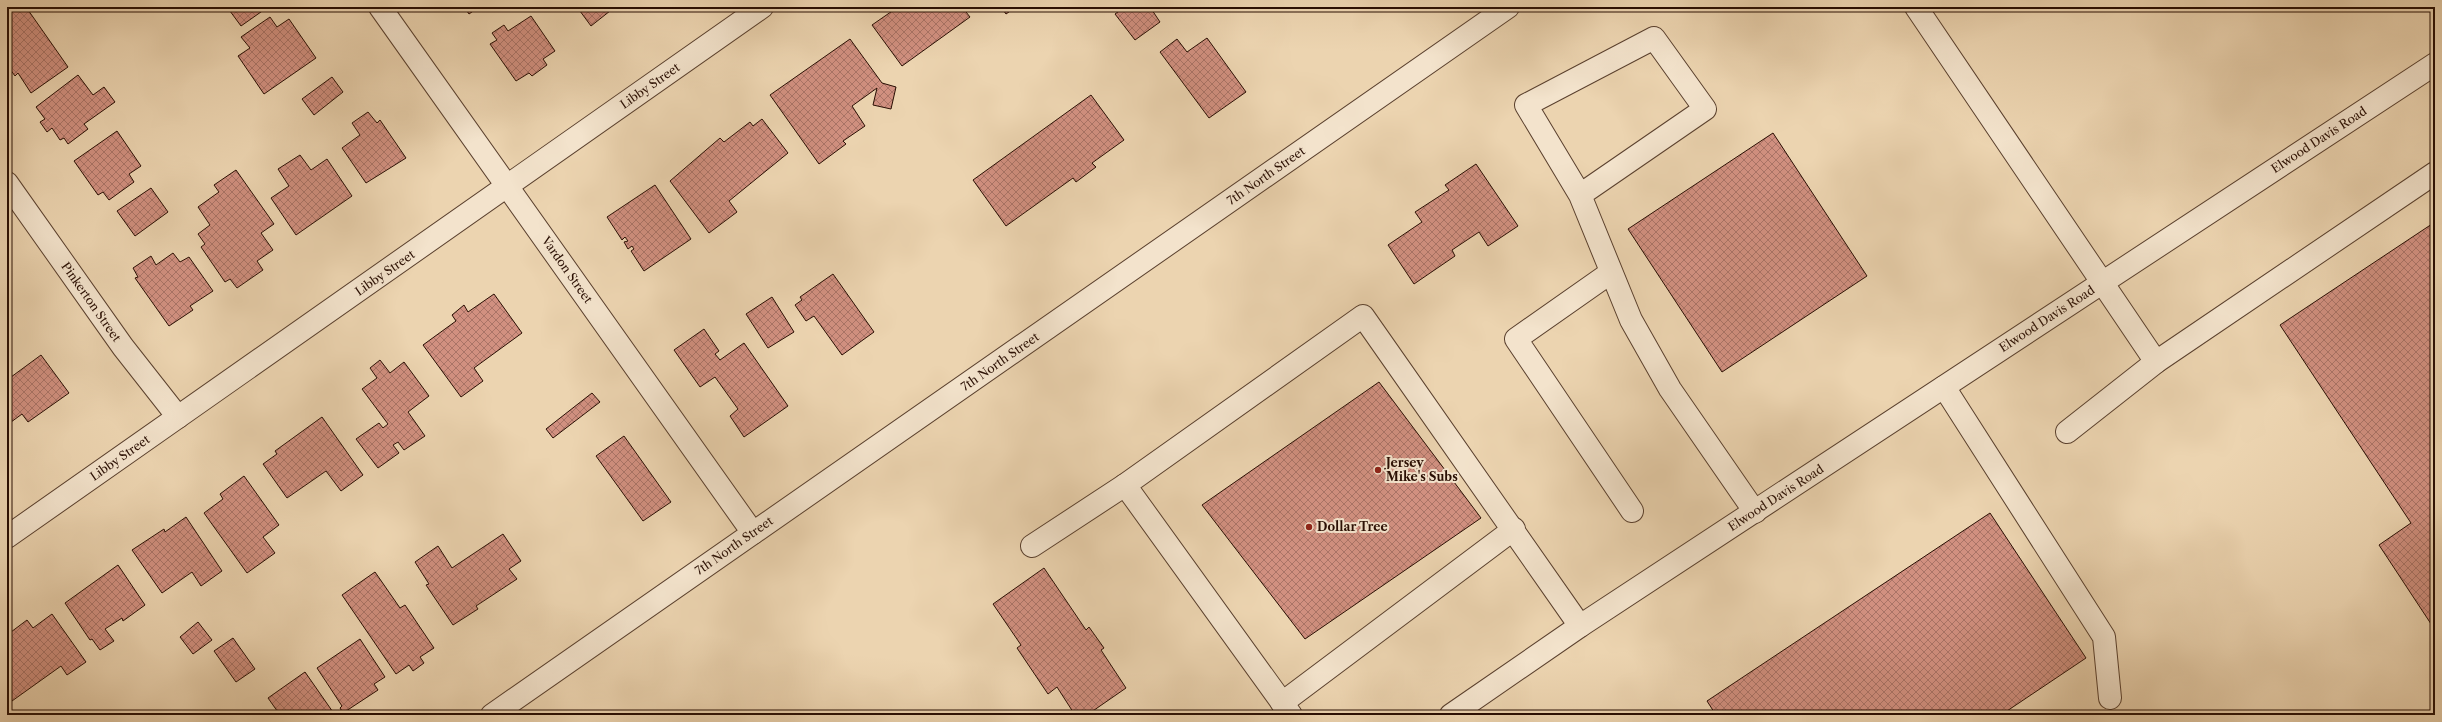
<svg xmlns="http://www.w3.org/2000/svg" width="2442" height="722" viewBox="0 0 2442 722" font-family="'Libre Caslon Text',serif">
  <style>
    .building { fill: url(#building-cross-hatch); stroke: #290e03 }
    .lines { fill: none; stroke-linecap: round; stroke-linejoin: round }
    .minor-casing { stroke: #5a402e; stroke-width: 24 }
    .minor { stroke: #f3e3cc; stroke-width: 22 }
    .poi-dot { fill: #8f2418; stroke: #f3e3cc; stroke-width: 1.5 }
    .labels { text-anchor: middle; stroke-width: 4; stroke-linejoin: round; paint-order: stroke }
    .street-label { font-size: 12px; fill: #290e03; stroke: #f3e3cc }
    .poi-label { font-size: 12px; font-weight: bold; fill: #290e03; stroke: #f3e3cc; text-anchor: start }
  </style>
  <defs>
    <pattern id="building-cross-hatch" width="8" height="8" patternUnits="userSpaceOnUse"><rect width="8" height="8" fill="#d19080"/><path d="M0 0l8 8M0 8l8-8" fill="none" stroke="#aa7467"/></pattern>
  </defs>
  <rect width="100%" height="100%" fill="#ecd4b0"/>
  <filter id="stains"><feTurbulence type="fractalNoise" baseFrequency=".005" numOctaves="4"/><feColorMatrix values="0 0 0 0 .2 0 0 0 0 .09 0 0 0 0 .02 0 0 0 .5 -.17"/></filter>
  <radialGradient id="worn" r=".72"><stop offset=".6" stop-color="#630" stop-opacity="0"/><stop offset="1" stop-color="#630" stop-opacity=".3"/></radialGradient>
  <g class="building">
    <polygon points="10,7 26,7 68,67 31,93 18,73 15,76 7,65 7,9"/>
    <polygon points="227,7 268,7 241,26"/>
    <polygon points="464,7 479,7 469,14"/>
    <polygon points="577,7 615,7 591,26"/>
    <polygon points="898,7 962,7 970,17 902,66 872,25"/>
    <polygon points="1001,7 1016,7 1006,14"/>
    <polygon points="1125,7 1150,7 1160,22 1135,40 1115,14"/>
    <polygon points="531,16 555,51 543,59 547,65 532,76 529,73 516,81 490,44 497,40 492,33 504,25 508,31"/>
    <polygon points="270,17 277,27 289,19 316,58 264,94 238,56 250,48 241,37"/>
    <polygon points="1207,38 1246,92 1209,118 1160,52 1177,39 1187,52"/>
    <polygon points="850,39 882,83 896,87 891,109 873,105 877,88 852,106 865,126 843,141 846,144 819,164 770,95"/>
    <polygon points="78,75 93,95 104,87 115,102 84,124 88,129 68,144 64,138 60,140 52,128 47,132 40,122 45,119 36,107"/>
    <polygon points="332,77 343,92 314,115 302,99"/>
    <polygon points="1091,95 1124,140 1092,163 1096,167 1076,182 1073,178 1006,226 973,180"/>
    <polygon points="368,112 377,123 380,120 406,158 366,183 342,148 360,135 352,123"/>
    <polygon points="762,119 788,153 729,201 737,212 709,233 670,181 720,138 724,142 750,122 753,126"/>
    <polygon points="117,131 141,166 129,174 134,182 109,200 103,192 98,195 74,161"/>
    <polygon points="1773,133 1867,276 1722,372 1628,229"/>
    <polygon points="300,155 311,170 327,159 352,196 296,235 271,198 289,186 278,169"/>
    <polygon points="1476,164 1518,226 1488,246 1479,232 1452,250 1455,256 1414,284 1388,245 1422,222 1415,212 1449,190 1445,185"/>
    <polygon points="236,170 274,224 261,233 273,250 257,261 263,270 237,288 230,279 225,282 201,247 205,244 198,234 210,225 198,207 219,192 214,185"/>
    <polygon points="655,185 691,239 644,271 631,251 634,249 632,246 628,249 624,242 628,241 625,237 622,240 607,217"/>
    <polygon points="151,188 168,212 135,236 117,211"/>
    <polygon points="2435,222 2435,630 2379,545 2411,523 2280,325"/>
    <polygon points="173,253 180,262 189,257 213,291 190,306 193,310 169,326 135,278 138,277 133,268 151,256 156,265"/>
    <polygon points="833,274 874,332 842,355 814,316 806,321 795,305 802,300 800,297"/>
    <polygon points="494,294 522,333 474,368 483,381 461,397 423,345 456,321 452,315 464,305 468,312"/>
    <polygon points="772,297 794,332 768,348 746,314"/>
    <polygon points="704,329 719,351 715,354 720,360 744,343 788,406 744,437 730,416 738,409 715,377 700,387 674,350"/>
    <polygon points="41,355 69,393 28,422 22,414 7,425 7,380"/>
    <polygon points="380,360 390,373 404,362 429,396 408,412 425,436 404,450 398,442 393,445 399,453 378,468 356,439 379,423 383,428 388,424 362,389 377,378 370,368"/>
    <polygon points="1379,382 1481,518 1305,639 1202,505"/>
    <polygon points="592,393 600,402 553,438 546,429"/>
    <polygon points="322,417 363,475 341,491 326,471 287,498 263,464 277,454 275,451"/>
    <polygon points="624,436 671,502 643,521 596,456"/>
    <polygon points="244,476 279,525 263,537 275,553 247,573 204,513 223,499 220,494"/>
    <polygon points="1990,513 2086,658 2001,715 1716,715 1707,701"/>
    <polygon points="186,517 222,571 201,586 192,572 162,593 132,550 164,529 165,532"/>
    <polygon points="503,534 521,561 509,569 517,579 476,606 478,609 453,625 426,585 429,584 415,562 438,546 452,568"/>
    <polygon points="118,565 145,605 123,621 122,618 105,629 114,641 100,650 92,639 90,640 65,603"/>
    <polygon points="1044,568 1086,630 1089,627 1104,648 1101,650 1126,688 1087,715 1075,715 1057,687 1048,694 1017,648 1021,645 993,604"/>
    <polygon points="375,572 400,608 405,605 434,648 420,657 424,663 413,671 409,665 396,674 342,595"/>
    <polygon points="52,614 86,662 67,675 61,666 12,701 7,695 7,635 27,620 33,628"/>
    <polygon points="198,622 212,640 193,654 180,637"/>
    <polygon points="233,638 255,669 236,682 214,651"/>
    <polygon points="360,639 385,677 374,684 378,690 343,713 340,708 342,706 317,668"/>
    <polygon points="305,672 335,715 280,715 268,698"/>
  </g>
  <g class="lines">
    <defs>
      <g id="minor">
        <polyline points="380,7 753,533"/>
        <polyline points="1916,7 2156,362"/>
        <polyline points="7,183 123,347 178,417"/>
        <polyline points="1580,195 1705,109 1654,38 1526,105 1580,195 1631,320 1670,389 1755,512"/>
        <polyline points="1610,273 1516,339 1632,511"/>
        <polyline points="1944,387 2104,637 2110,698"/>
        <polyline points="2067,432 2156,362 2435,173"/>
        <polyline points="7,537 762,7"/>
        <polyline points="1032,546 1125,485"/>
        <polyline points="1282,703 1514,529"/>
        <polyline points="492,715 1508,7"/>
        <polyline points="1291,715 1125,485 1363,316 1580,626"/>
        <polyline points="1451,715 1580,626 2435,64"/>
      </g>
    </defs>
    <use href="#minor" class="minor-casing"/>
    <use href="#minor" class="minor"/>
  </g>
  <g class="poi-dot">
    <circle cx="1378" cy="470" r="4"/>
    <circle cx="1309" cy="527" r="4"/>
  </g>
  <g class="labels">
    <g class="street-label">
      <text transform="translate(650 86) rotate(-35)" y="4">Libby Street</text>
      <text transform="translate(2319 140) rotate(-33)" y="4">Elwood Davis Road</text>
      <text transform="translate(1266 176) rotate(-35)" y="4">7th North Street</text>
      <text transform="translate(567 270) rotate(55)" y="4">Vardon Street</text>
      <text transform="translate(385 273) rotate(-35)" y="4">Libby Street</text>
      <text transform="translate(91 302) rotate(55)" y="4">Pinkerton Street</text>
      <text transform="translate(2047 319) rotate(-33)" y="4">Elwood Davis Road</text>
      <text transform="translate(1000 362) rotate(-35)" y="4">7th North Street</text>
      <text transform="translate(120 458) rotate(-35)" y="4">Libby Street</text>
      <text transform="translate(1776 498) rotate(-33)" y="4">Elwood Davis Road</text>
      <text transform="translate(734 546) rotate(-35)" y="4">7th North Street</text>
    </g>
    <g class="poi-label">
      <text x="1386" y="467">Jersey<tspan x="1386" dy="14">Mike's Subs</tspan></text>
      <text x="1317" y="531">Dollar Tree</text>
    </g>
  </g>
  <rect width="2442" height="722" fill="none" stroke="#ecd4b0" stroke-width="24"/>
  <rect x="8" y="8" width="2426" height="706" fill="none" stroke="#290e03" stroke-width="2"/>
  <rect x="12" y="12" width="2418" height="698" fill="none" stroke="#290e03"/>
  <rect width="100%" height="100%" filter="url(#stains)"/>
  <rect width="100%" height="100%" fill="url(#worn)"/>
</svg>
